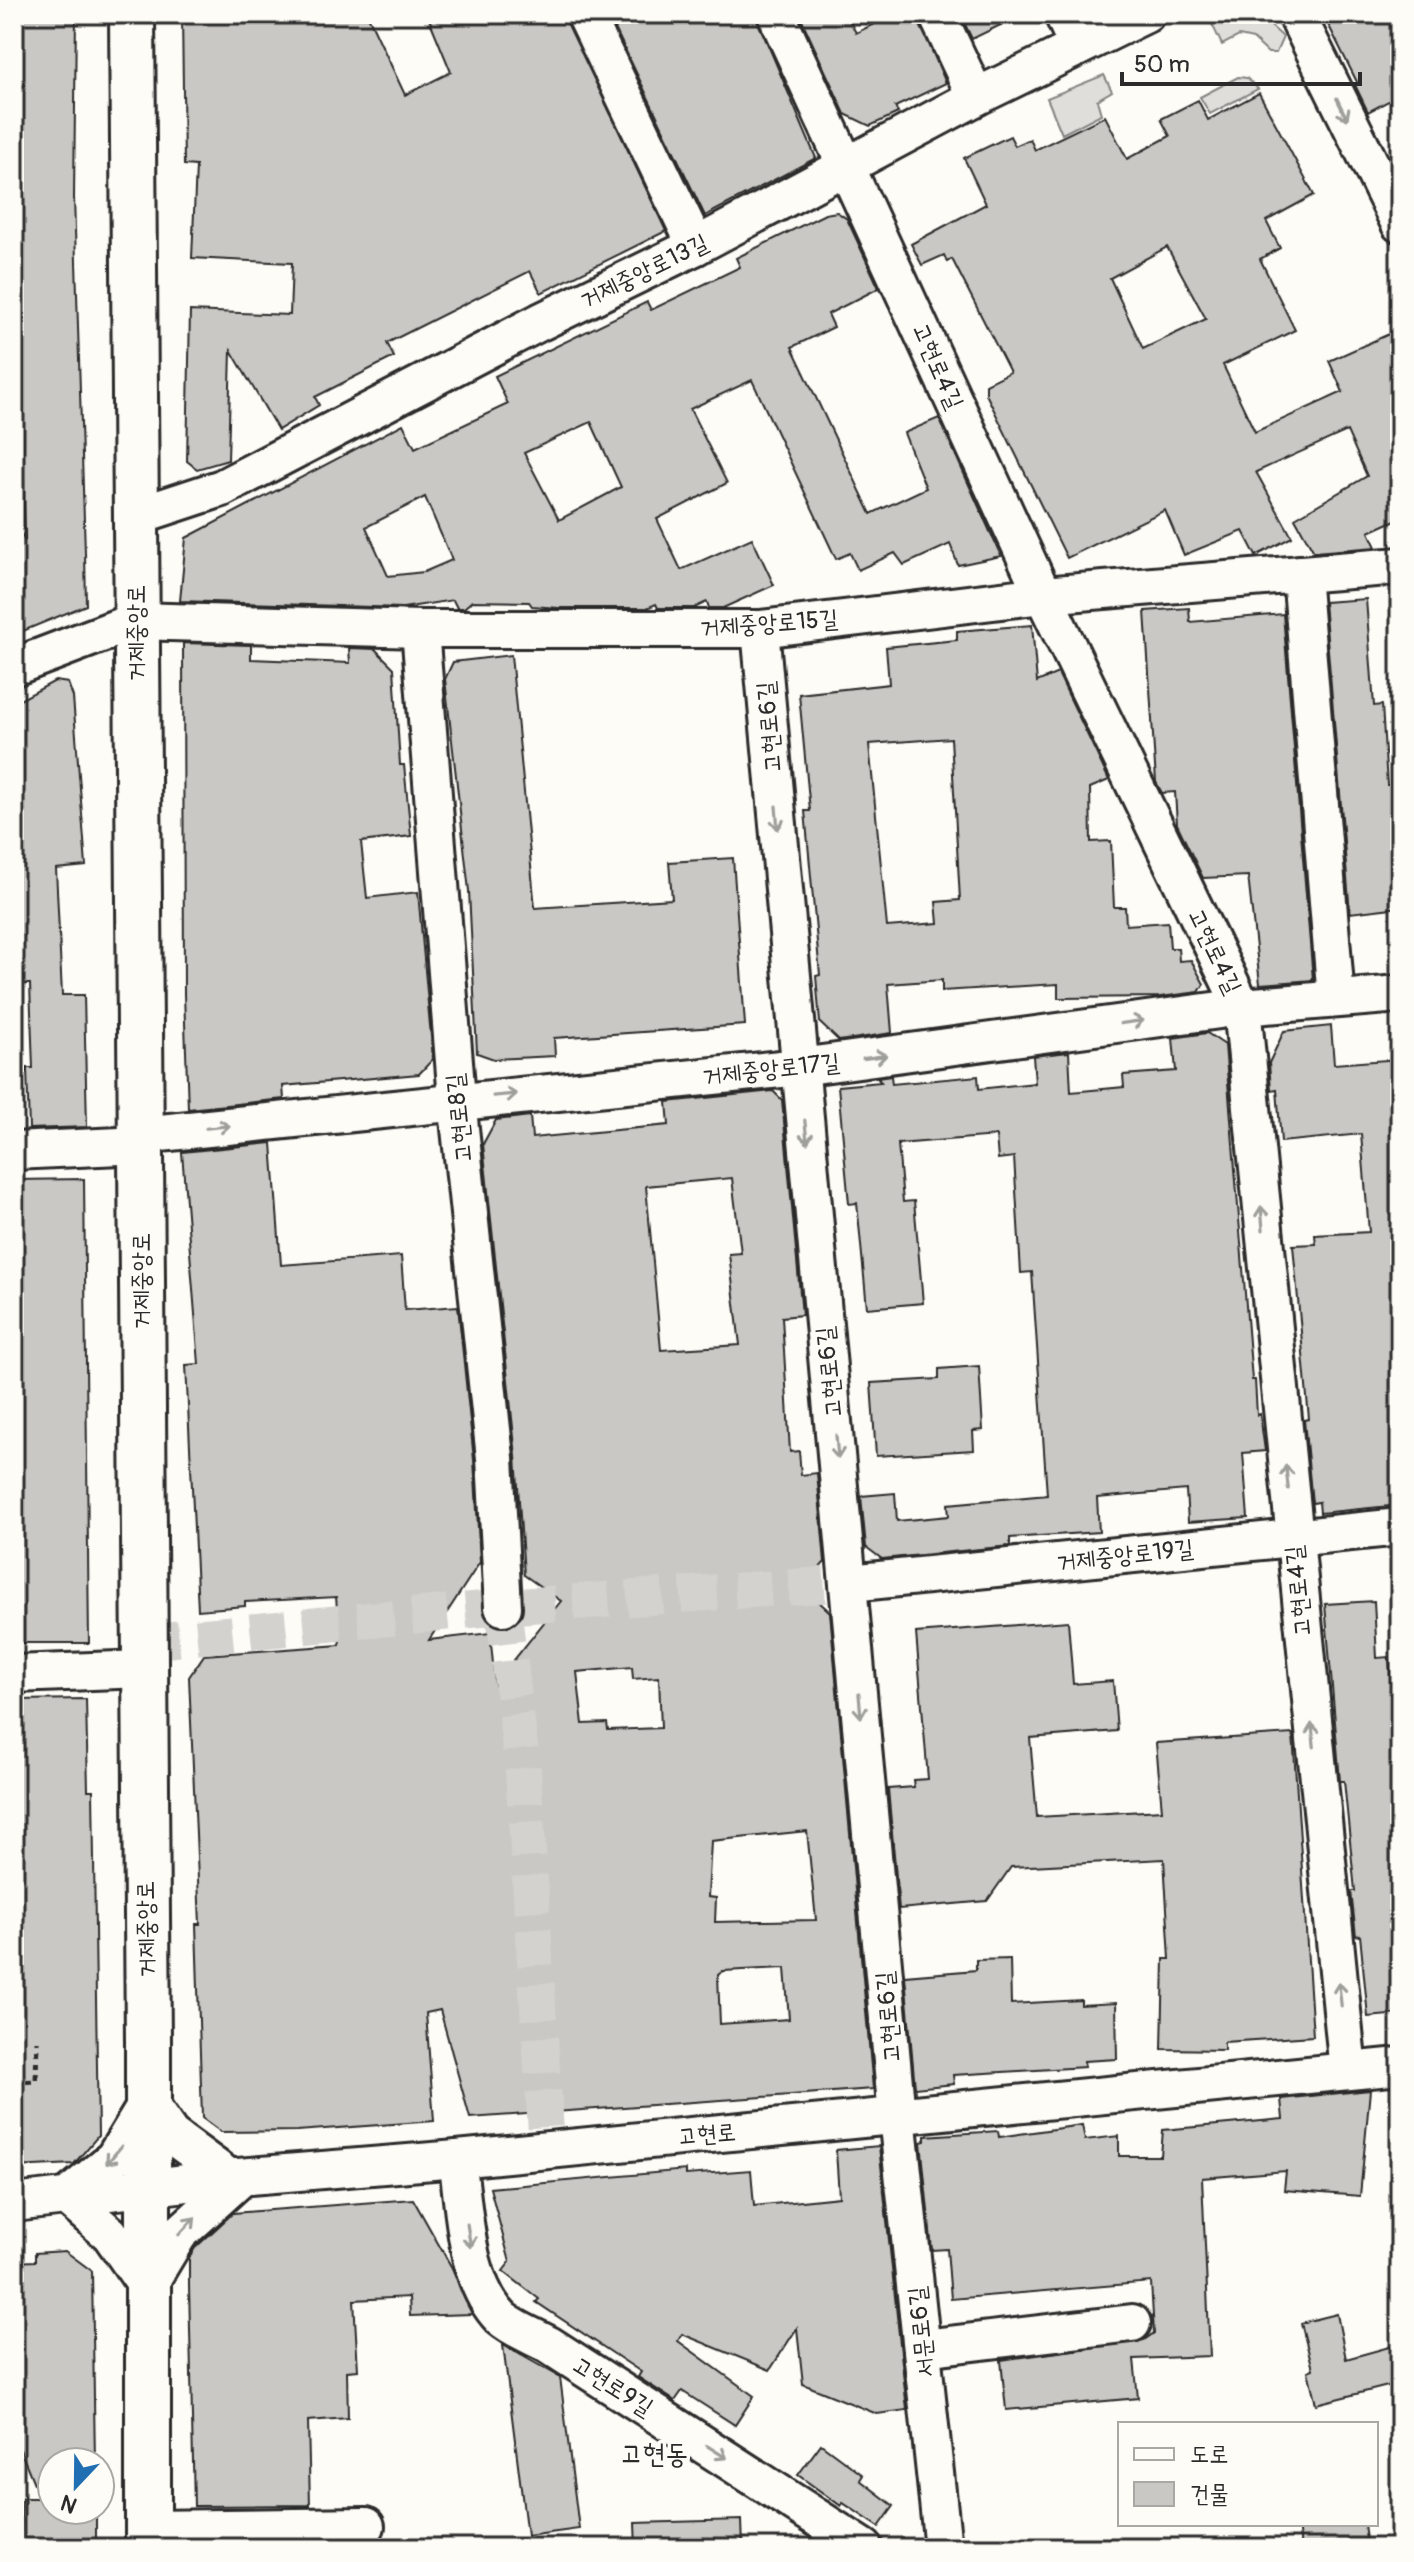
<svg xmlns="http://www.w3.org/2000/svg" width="1414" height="2562" viewBox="0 0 1414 2562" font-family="Pangolin,'Poor Story',sans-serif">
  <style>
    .green { fill: #dfdeda; stroke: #858482; stroke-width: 2 }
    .building { fill: #c9c8c4; stroke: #2b2b2b; stroke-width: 2; fill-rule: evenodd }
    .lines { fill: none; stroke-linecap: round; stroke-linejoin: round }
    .minor-tunnel { stroke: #d3d2ce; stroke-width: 36; stroke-dasharray: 36 18; stroke-linecap: butt }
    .minor-casing { stroke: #2b2b2b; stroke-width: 42 }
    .major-casing { stroke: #2b2b2b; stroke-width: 50 }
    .path { stroke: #2b2b2b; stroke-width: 5; stroke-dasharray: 6 6; stroke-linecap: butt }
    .minor { stroke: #fdfcf7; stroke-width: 36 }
    .major { stroke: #fdfcf7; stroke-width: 44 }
    .oneway { stroke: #9e9e9b }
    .labels { text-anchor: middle; stroke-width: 7; stroke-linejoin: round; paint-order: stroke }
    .street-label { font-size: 24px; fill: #2b2b2b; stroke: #fdfcf7 }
    .quarter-label { font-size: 28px; fill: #2b2b2b; stroke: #fdfcf7 }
  </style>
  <rect width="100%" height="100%" fill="#fdfcf7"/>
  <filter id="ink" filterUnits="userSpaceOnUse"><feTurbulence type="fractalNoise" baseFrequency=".0125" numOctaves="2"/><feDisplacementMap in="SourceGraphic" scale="16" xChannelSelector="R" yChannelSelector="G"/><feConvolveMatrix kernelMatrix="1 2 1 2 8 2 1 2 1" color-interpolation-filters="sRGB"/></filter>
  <g filter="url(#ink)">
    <g class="green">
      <polygon points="1224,14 1259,15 1283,37 1276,53 1268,53 1253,39 1239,36 1222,45 1211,22"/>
      <polygon points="1104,75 1112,91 1097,100 1101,114 1062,134 1047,98"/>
      <polygon points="1238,77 1247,78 1258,89 1210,114 1200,97"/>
    </g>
    <g class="building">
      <polygon points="14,14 76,14 74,197 85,553 86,605 23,631 14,611 14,520 25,541 21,398 14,399"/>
      <polygon points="182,14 367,14 405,95 451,72 427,14 564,14 666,231 541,293 530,271 387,343 394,357 315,397 319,405 278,430 231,350 228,460 197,469 187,461 190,311 290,315 292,263 192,258 196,166 184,165"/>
      <polygon points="608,14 755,14 816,158 705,216"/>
      <polygon points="799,14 846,14 856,33 894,14 916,14 946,83 895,107 898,113 870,126 845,114"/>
      <polygon points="960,14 1023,14 972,39"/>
      <polygon points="1323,14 1400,14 1400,95 1368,112 1355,85 1358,84"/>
      <path d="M1259 93 1314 195 1266 221 1280 248 1260 259 1295 330 1223 365 1255 432 1343 392 1329 361 1400 329V518L1369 532 1376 547 1314 552 1295 518 1367 476 1347 431 1256 472 1292 537 1256 556 1243 531 1184 555 1165 510 1067 558 986 394V384L1010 372 952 259 947 262 944 255 922 265 911 244 986 204 964 158 1010 136 1015 146 1030 139 1035 150 1105 116 1127 159 1170 136 1161 119 1198 100 1208 120ZM1167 247 1206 319 1143 349 1110 278Z"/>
      <path d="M837 212 847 219 879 288 828 314 834 327 792 347 871 514 926 488 904 433 939 418 1001 556 958 565 950 544 904 565 895 553 858 570 850 553 836 559 752 380 690 409 727 483 657 519 681 570 752 538 774 585 723 608H709L707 602 694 608H658L656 604 647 608H559L532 606 529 602 472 601 464 608H457L453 600 403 608 180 601 186 538 403 424 415 448 508 404 495 376 647 302 651 310 740 267 736 258 825 214ZM591 422 621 487 559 520 524 453ZM425 497 452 560 424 572 388 576 366 527Z"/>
      <polygon points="1366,599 1374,706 1382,705 1387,785 1392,785 1400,907 1350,913 1324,602"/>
      <polygon points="1189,608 1190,622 1283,614 1313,980 1260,984 1248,876 1203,878 1177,824 1175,792 1162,793 1156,782 1145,611"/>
      <path d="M1032 625 1037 682 1058 673 1109 780 1090 788 1091 842 1111 841 1114 907H1125L1126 925 1168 922 1170 948H1178L1179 961 1191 960 1204 984 1199 992 1160 997 1058 998V984L942 991V980L888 984 892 1033 839 1041 820 1023 816 976 820 975 805 811H810L799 694 889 684 886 647 957 640V631ZM951 738 960 900 936 902 938 923 887 927 869 744Z"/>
      <polygon points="183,643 251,645 251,659 350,663 349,648 375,649 394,668 400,765 404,765 411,836 361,842 367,898 418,892 433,1059 419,1074 283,1086 284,1099 188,1109 184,994"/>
      <polygon points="511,655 535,908 672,899 669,862 733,858 745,1025 554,1038 555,1056 494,1059 477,1053 469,891 445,679 453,662"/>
      <polygon points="55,681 68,683 73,697 86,866 56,869 62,995 84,995 87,1127 29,1129 27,1068 33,1068 30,984 14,984 14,703"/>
      <polygon points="1331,1026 1334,1064 1400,1059 1400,1505 1320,1513 1319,1502 1312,1503 1304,1420 1309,1419 1293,1245 1316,1244 1315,1235 1369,1232 1361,1134 1281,1142 1277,1089 1271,1090 1269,1063 1284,1031"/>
      <polygon points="1207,1033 1225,1045 1252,1380 1255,1380 1257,1415 1260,1414 1265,1451 1243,1453 1248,1518 1188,1522 1186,1490 1097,1498 1099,1532 1010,1538 1010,1546 882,1559 866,1547 861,1496 895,1493 897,1521 949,1516 948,1504 1047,1495 1032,1272 1021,1273 1014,1157 998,1159 996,1136 898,1144 903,1202 914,1201 923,1303 867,1308 857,1203 849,1204 838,1086 881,1082 877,1078 891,1076 892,1084 978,1076 979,1089 1035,1083 1033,1056 1069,1052 1071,1092 1124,1087 1123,1075 1176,1071 1173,1038"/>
      <path d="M773 1091 782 1100 802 1315 782 1317 790 1452 799 1451 801 1475 817 1473 825 1562 803 1587 830 1612 873 2089 470 2118 440 2010 426 2013 434 2121 297 2131 221 2132 202 2118 196 1924H200L189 1677 204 1655 340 1645 336 1597 245 1602V1606L198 1610 186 1365 199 1364 182 1152 272 1143 281 1265 401 1256 405 1310 458 1306 474 1460 480 1562 429 1640 490 1633 495 1684 561 1601 524 1575 516 1456 483 1144 496 1120 530 1116 532 1138 669 1125 667 1102ZM732 1178 741 1253 729 1254 740 1345 661 1350 646 1186ZM632 1667 633 1679 659 1677 661 1728 608 1730 607 1723 583 1724 577 1672ZM807 1831 816 1920 715 1922 716 1898 708 1897 711 1841ZM785 1968 789 2019 720 2024 718 1975 723 1971Z"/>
      <polygon points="84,1179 89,1643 14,1643 14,1180"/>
      <polygon points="979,1366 983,1430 973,1431 974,1450 876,1456 871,1383 939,1379 939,1369"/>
      <polygon points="1374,1601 1377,1658 1389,1657 1400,1778 1400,2014 1368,2017 1360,1935 1356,1936 1351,1891 1355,1891 1344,1781 1340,1781 1325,1604"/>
      <polygon points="1068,1621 1073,1684 1113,1681 1117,1731 1030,1738 1037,1817 1162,1810 1156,1743 1293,1734 1313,2036 1224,2042 1224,2050 1162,2049 1164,1959 1170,1959 1164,1859 1011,1867 987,1901 899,1909 888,1789 914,1787 913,1780 928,1779 916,1633"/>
      <polygon points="86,1699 88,1790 93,1790 98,2136 74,2164 14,2167 14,1700"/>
      <polygon points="1010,1959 1011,2004 1081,2000 1081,2005 1116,2003 1117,2059 1084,2061 1085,2067 953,2075 954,2084 915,2088 905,1976 976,1970 976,1960"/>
      <polygon points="1370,2090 1360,2196 1284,2190 1286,2171 1202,2178 1210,2356 1134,2359 1138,2398 1006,2410 1001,2360 1144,2340 1154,2333 1151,2282 951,2299 947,2249 932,2250 921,2142 925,2141 925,2136 998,2131 999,2137 1082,2125 1085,2140 1119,2136 1119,2156 1161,2156 1163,2130 1283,2119 1281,2099"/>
      <polygon points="879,2146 907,2410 877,2414 803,2384 797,2328 770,2370 682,2334 678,2341 754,2396 735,2425 682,2391 675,2401 638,2377 641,2372 536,2302 539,2299 503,2271 510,2262 490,2188 686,2170 686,2175 751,2170 754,2206 839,2197 836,2150"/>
      <polygon points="413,2199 452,2268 472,2314 410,2316 409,2297 354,2300 358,2370 347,2371 348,2418 308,2421 310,2505 194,2506 189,2285 189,2258 195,2248 233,2213"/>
      <polygon points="65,2251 92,2271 95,2462 52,2462 52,2510 96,2510 96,2548 21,2548 22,2498 40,2498 14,2435 14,2262 35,2261 35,2253"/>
      <polygon points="1337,2314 1346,2359 1400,2344 1400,2383 1316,2404 1308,2371 1313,2369 1301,2323"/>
      <polygon points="503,2345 560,2377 579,2529 527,2536"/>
      <polygon points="821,2444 863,2475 860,2480 894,2506 879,2527 843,2503 841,2506 798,2475"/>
      <polygon points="742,2520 743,2548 636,2548 635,2523"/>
      <polygon points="1298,2524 1364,2524 1367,2548 1301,2548"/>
    </g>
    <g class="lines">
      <g class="minor-tunnel">
        <polyline points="503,1607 523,1771 547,2148"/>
        <polyline points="143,1642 503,1607 850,1583"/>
      </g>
      <defs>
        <g id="minor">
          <polyline points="585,14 696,246"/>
          <polyline points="776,14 1043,595 1242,1007 1348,2071"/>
          <polyline points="937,14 976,97"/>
          <polyline points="1063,14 1078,47"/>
          <polyline points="1296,14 1400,224"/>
          <polyline points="137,516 222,488 540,322 696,246 976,97 1146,14"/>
          <polyline points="1301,574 1336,999"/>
          <polyline points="420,629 457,1100 495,1458 503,1607"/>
          <polyline points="760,629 897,2116 943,2548"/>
          <polyline points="14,667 135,621 420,629 760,629 1043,595 1400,566"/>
          <polyline points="141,1135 800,1067 1242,1007 1400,994"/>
          <polyline points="14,1151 141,1145"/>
          <polyline points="850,1583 1400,1527"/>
          <polyline points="14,1674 144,1669"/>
          <polyline points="148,2102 171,2135 231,2179"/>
          <path d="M457 2159C465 2209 464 2280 501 2318 513 2329 535 2337 549 2345L864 2548"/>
          <polyline points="14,2203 238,2177 457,2159 1400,2066"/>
          <polyline points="147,2287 110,2234 67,2197 114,2158 148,2102"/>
          <polyline points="147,2287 179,2234 241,2178"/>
          <polyline points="923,2348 1132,2323"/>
          <polyline points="148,2529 366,2526"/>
        </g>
        <polyline id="major" points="132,14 148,2042 148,2548"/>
      </defs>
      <use href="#minor" class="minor-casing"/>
      <use href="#major" class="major-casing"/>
      <polyline class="path" points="14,2082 36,2081 37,2041"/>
      <use href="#minor" class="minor"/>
      <use href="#major" class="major"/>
    </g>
    <defs><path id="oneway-shaft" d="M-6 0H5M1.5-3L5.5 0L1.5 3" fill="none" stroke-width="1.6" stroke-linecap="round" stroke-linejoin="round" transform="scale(2)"/></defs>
    <g class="oneway">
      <use href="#oneway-shaft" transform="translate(1342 109) rotate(64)"/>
      <use href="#oneway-shaft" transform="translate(777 818) rotate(85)"/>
      <use href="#oneway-shaft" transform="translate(1132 1022) rotate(-8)"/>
      <use href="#oneway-shaft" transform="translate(875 1057) rotate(-8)"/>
      <use href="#oneway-shaft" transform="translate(505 1095) rotate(-5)"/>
      <use href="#oneway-shaft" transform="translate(218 1127) rotate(-6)"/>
      <use href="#oneway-shaft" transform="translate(806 1132) rotate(84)"/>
      <use href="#oneway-shaft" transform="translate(1262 1218) rotate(-95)"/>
      <use href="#oneway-shaft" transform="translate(837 1447) rotate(85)"/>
      <use href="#oneway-shaft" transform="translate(1287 1477) rotate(-96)"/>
      <use href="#oneway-shaft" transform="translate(860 1706) rotate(85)"/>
      <use href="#oneway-shaft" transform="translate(1313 1735) rotate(-96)"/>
      <use href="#oneway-shaft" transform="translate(1340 1994) rotate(-96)"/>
      <use href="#oneway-shaft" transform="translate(114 2155) rotate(130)"/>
      <use href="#oneway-shaft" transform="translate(187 2226) rotate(-47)"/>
      <use href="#oneway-shaft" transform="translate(469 2236) rotate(81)"/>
      <use href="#oneway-shaft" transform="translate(717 2452) rotate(32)"/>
    </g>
  </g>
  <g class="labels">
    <g class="street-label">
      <text transform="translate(644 271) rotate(-26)" y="8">거제중앙로13길</text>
      <text transform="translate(938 366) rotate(66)" y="8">고현로4길</text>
      <text transform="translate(769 623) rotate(-4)" y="8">거제중앙로15길</text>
      <text transform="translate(136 633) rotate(-90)" y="8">거제중앙로</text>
      <text transform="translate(769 727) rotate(-95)" y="8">고현로6길</text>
      <text transform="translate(1215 951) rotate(64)" y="8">고현로4길</text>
      <text transform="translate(771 1069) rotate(-6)" y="8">거제중앙로17길</text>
      <text transform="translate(459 1118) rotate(-96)" y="8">고현로8길</text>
      <text transform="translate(141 1281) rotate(-90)" y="8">거제중앙로</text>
      <text transform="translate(829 1372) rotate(-96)" y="8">고현로6길</text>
      <text transform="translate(1125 1555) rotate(-6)" y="8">거제중앙로19길</text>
      <text transform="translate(1298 1591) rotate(-96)" y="8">고현로4길</text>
      <text transform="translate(146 1929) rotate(-91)" y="8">거제중앙로</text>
      <text transform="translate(888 2017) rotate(-95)" y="8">고현로6길</text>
      <text transform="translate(707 2134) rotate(-5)" y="8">고현로</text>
      <text transform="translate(921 2332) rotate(-96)" y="8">서문로6길</text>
      <text transform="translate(613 2386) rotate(32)" y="8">고현로9길</text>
    </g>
    <g class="quarter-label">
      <text x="654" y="2463">고현동</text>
    </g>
  </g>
  <rect width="1414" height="2562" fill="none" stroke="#fdfcf7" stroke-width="48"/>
  <rect x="24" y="24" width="1366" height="2514" fill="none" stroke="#2b2b2b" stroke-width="3" filter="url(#ink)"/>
  <rect x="1118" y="2422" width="260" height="104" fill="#fdfcf7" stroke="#a9a8a5" stroke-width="2"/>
  <rect x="1134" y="2448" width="40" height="12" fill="#fdfcf7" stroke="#a9a8a5" stroke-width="2"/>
  <text x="1190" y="2462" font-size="24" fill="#2b2b2b">도로</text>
  <rect x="1134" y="2482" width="40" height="24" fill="#c9c8c4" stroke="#a9a8a5" stroke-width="2"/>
  <text x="1190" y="2502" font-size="24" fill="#2b2b2b">건물</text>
  <g transform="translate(76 2486) rotate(202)"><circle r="38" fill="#fdfcf7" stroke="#a9a8a5" stroke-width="2"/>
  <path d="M0-6L14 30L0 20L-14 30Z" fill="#1f6fb2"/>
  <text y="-12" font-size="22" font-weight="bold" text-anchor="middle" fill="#2b2b2b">N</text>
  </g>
  <path d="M1122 72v12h238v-12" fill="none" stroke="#2b2b2b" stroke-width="4"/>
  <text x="1134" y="72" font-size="24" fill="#2b2b2b" stroke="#fdfcf7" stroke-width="6" paint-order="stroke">50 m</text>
</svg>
